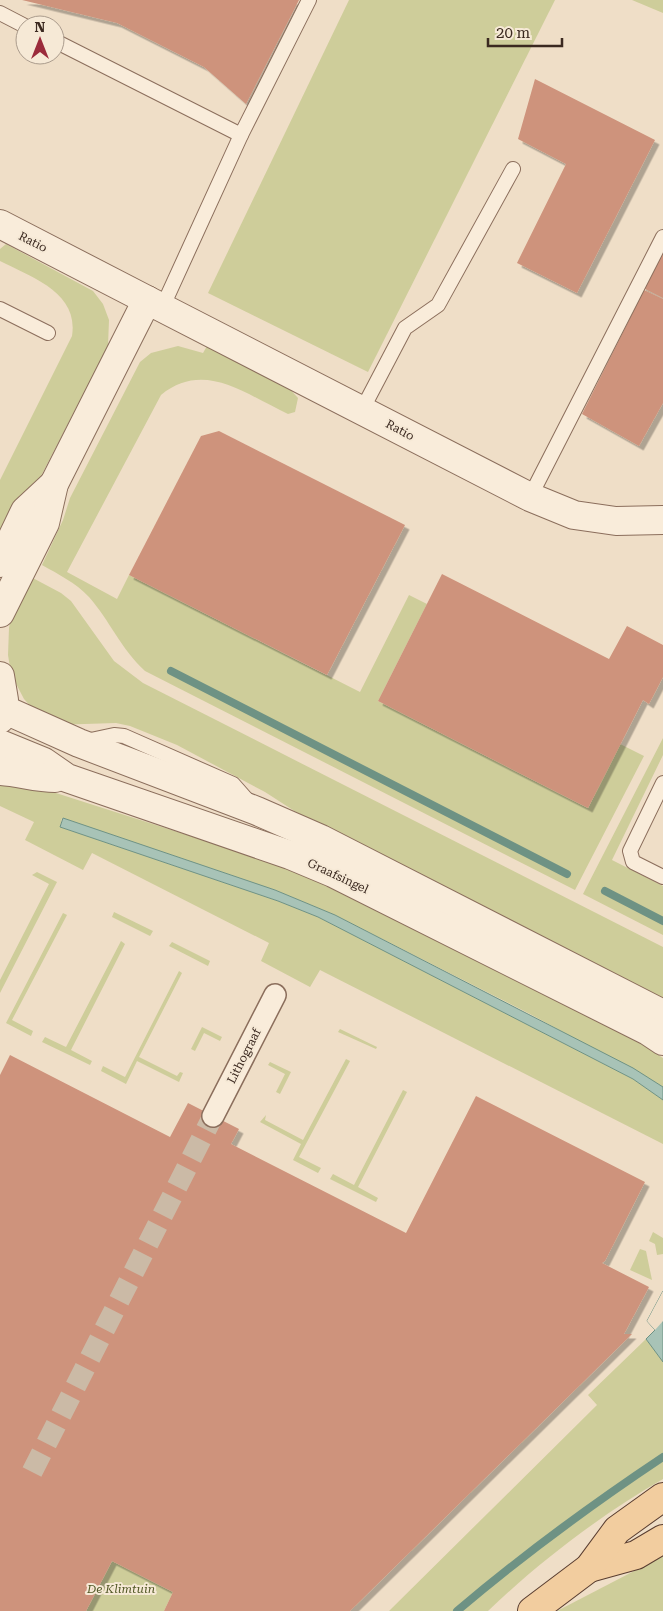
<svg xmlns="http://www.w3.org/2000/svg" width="663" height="1611" viewBox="0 0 663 1611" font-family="'Roboto Serif',serif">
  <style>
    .green { fill: #cecd9a }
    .water { fill: #a8c3b7; stroke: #6e9284 }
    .pier { fill: #efdec7 }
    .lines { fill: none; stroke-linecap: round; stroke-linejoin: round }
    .stream { stroke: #6e9284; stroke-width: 8 }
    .building { fill: #ce937c; filter: url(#shadow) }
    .pedestrian-tunnel { stroke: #cbbaa6; stroke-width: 21; stroke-dasharray: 21 11; stroke-linecap: butt }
    .service-casing { stroke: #8b6e5c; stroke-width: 16 }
    .pedestrian-casing { stroke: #8b6e5c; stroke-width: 24 }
    .minor-casing { stroke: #8b6e5c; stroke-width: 30 }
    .tertiary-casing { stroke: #8b6e5c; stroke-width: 30 }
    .primary-casing { stroke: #593d30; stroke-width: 30 }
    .service { stroke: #f9ecda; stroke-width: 14 }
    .pedestrian { stroke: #f9ecda; stroke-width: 21 }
    .minor { stroke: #f9ecda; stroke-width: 28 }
    .tertiary { stroke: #f9ecda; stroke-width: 28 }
    .primary { stroke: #f2cd9f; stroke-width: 28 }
    .labels { text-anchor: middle; stroke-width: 4; stroke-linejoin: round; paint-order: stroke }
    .street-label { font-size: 12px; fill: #3b2920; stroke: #f6e9d6 }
    .park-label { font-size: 12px; font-style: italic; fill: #525826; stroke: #f6e9d6 }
  </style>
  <defs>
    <filter id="shadow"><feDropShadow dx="4.5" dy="4.5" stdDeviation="0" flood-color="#0004"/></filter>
  </defs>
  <rect width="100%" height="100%" fill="#efdec7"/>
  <g class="green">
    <polygon points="349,0 555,0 368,372 208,293"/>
    <polygon points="632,0 663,0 663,13"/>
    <path d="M6 244 93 291 103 304 109 320 108 346 40 478 20 506 0 542V480L72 336C79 292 31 277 0 261V249Z"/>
    <path d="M178 346 203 353 207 346 288 387 298 398 295 412 288 414C245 394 204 360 161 395L67 572 117 599 129 575 360 692 409 595 427 604 378 701 588 808 620 744 644 756 575 890 145 671C121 649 110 621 89 597 76 583 58 574 42 565L63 520 70 498 140 362 151 353Z"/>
    <polygon points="29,576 61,593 71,601 114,661 143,683 663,947 663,1006 344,843 265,792 177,745 130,726 116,723 53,725 35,711 24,699 11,674 8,655 9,628 12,611"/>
    <polygon points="663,738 663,755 612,860 663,886 663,935 583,894"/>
    <polygon points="0,783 34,786 290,868 636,1040 663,1058 663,1087 530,1014 335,915 275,890 62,818 60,827 278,901 318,917 633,1079 663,1100 663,1144 320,970 310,987 261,961 269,943 92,853 83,870 25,840 34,822 0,806"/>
    <polygon points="37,872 57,882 0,993 0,980 49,884 32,875"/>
    <polygon points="114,912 153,931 150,936 112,917"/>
    <polygon points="63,913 67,915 12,1020 33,1031 31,1036 6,1023"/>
    <polygon points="121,941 125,944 71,1050 92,1061 90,1065 42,1042 45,1037 66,1047"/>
    <polygon points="172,942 210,961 208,966 169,946"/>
    <polygon points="179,971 182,973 139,1057 177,1076 180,1072 183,1073 179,1082 137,1061 126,1084 101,1071 103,1066 125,1077"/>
    <polygon points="202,1027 222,1037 220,1041 204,1033 195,1051 191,1049"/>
    <polygon points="340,1029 377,1047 376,1049 338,1032"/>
    <polygon points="346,1059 350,1061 299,1157 321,1168 318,1173 293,1160 301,1144 260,1122 266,1115 265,1120 303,1140"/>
    <polygon points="270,1062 291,1072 280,1094 276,1092 285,1074 268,1065"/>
    <polygon points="403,1090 407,1092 358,1187 378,1198 376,1202 330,1179 333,1174 354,1185"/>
    <polygon points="653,1232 663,1238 663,1254 657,1255 655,1244 649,1241"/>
    <polygon points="640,1249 646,1251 652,1280 630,1270"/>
    <path d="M646 1339 663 1362V1479C602 1514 539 1562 488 1611H389L597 1405 588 1395Z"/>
    <polygon points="663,1556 663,1611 557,1611"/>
    <polygon points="112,1561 173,1592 164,1611 86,1611"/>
  </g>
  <g class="water">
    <polygon points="63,818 275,890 335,915 633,1068 663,1087 663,1100 633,1079 318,917 278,901 60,827"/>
    <polygon points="663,1291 663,1362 646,1339 655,1330 647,1321"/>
  </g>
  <polygon class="pier" points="663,1291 663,1321 655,1330 647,1321"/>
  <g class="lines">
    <g class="stream">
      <polyline points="171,671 567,874"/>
      <polyline points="605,891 663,921"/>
      <path d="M457 1611C523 1555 591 1505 663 1457"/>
    </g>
  </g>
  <g class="building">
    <polygon points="22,0 299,0 246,104 204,67 117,23"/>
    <polygon points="535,79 655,140 577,293 517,263 566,164 518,139"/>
    <polygon points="663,243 663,298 641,287"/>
    <polygon points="644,290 663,299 663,403 639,446 582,414"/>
    <polygon points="219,431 405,525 327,675 129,575 201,436"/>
    <polygon points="442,574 609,659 627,626 663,645 663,677 649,704 643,700 588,808 378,701"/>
    <polygon points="10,1055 170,1137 188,1103 239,1129 231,1144 406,1233 476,1096 645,1182 605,1261 602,1263 649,1287 624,1334 632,1334 350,1611 164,1611 173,1592 112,1561 86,1611 0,1611 0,1075"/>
  </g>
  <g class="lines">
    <polyline class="pedestrian-tunnel" points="32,1472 213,1116"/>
    <defs>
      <g id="service">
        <polyline points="0,13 25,26"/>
        <polyline points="55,41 241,135"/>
        <polyline points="162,308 241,135 309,0"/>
        <polyline points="0,309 48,333"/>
        <polyline points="362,410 405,328 438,305 513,169"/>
        <polyline points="530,497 663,237"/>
        <polyline points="86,741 114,735 124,736 233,784 248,801"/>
        <polyline points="663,783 630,851 633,862 663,877"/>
      </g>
      <polyline id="pedestrian" points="213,1116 275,995"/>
      <g id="minor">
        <polyline points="0,224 147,300"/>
        <polyline points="0,563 25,511 54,484"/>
        <polyline points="0,613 45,523 54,484 147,300 530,497 574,515 616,521 663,520"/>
      </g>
      <g id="tertiary">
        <polyline points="0,676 4,700 0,719"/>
        <polyline points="3,709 79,743 257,811 321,839 663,1014"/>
        <polyline points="0,744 44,762 67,778 290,855 333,873 648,1031 663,1041"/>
        <path d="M0 771C19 772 36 778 55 778"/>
      </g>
      <g id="primary">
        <polyline points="589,1568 636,1555 663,1539"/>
        <polyline points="532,1611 589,1568 617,1530 663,1497"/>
      </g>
    </defs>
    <use href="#service" class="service-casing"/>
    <use href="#pedestrian" class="pedestrian-casing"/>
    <use href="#minor" class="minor-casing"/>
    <use href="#tertiary" class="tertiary-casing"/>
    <use href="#primary" class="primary-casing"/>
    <use href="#service" class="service"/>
    <use href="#pedestrian" class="pedestrian"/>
    <use href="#minor" class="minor"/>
    <use href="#tertiary" class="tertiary"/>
    <use href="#primary" class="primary"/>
  </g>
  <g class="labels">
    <g class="street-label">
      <text transform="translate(33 242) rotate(27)" y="4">Ratio</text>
      <text transform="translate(400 430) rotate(28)" y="4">Ratio</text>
      <text transform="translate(338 876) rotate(25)" y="4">Graafsingel</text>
      <text transform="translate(244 1056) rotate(-63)" y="4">Lithograaf</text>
    </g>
    <g class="park-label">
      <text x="121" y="1593">De Klimtuin</text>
    </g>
  </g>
  <g transform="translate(40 40)"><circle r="24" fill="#f6e9d6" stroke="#ab9c8d"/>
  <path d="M0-4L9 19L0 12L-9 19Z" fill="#9b2b3b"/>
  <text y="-8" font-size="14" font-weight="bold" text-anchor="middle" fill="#3b2920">N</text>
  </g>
  <path d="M488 38v8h74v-8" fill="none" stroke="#3b2920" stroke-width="2.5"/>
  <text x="496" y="38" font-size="15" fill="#3b2920" stroke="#f6e9d6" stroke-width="4" paint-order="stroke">20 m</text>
</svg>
